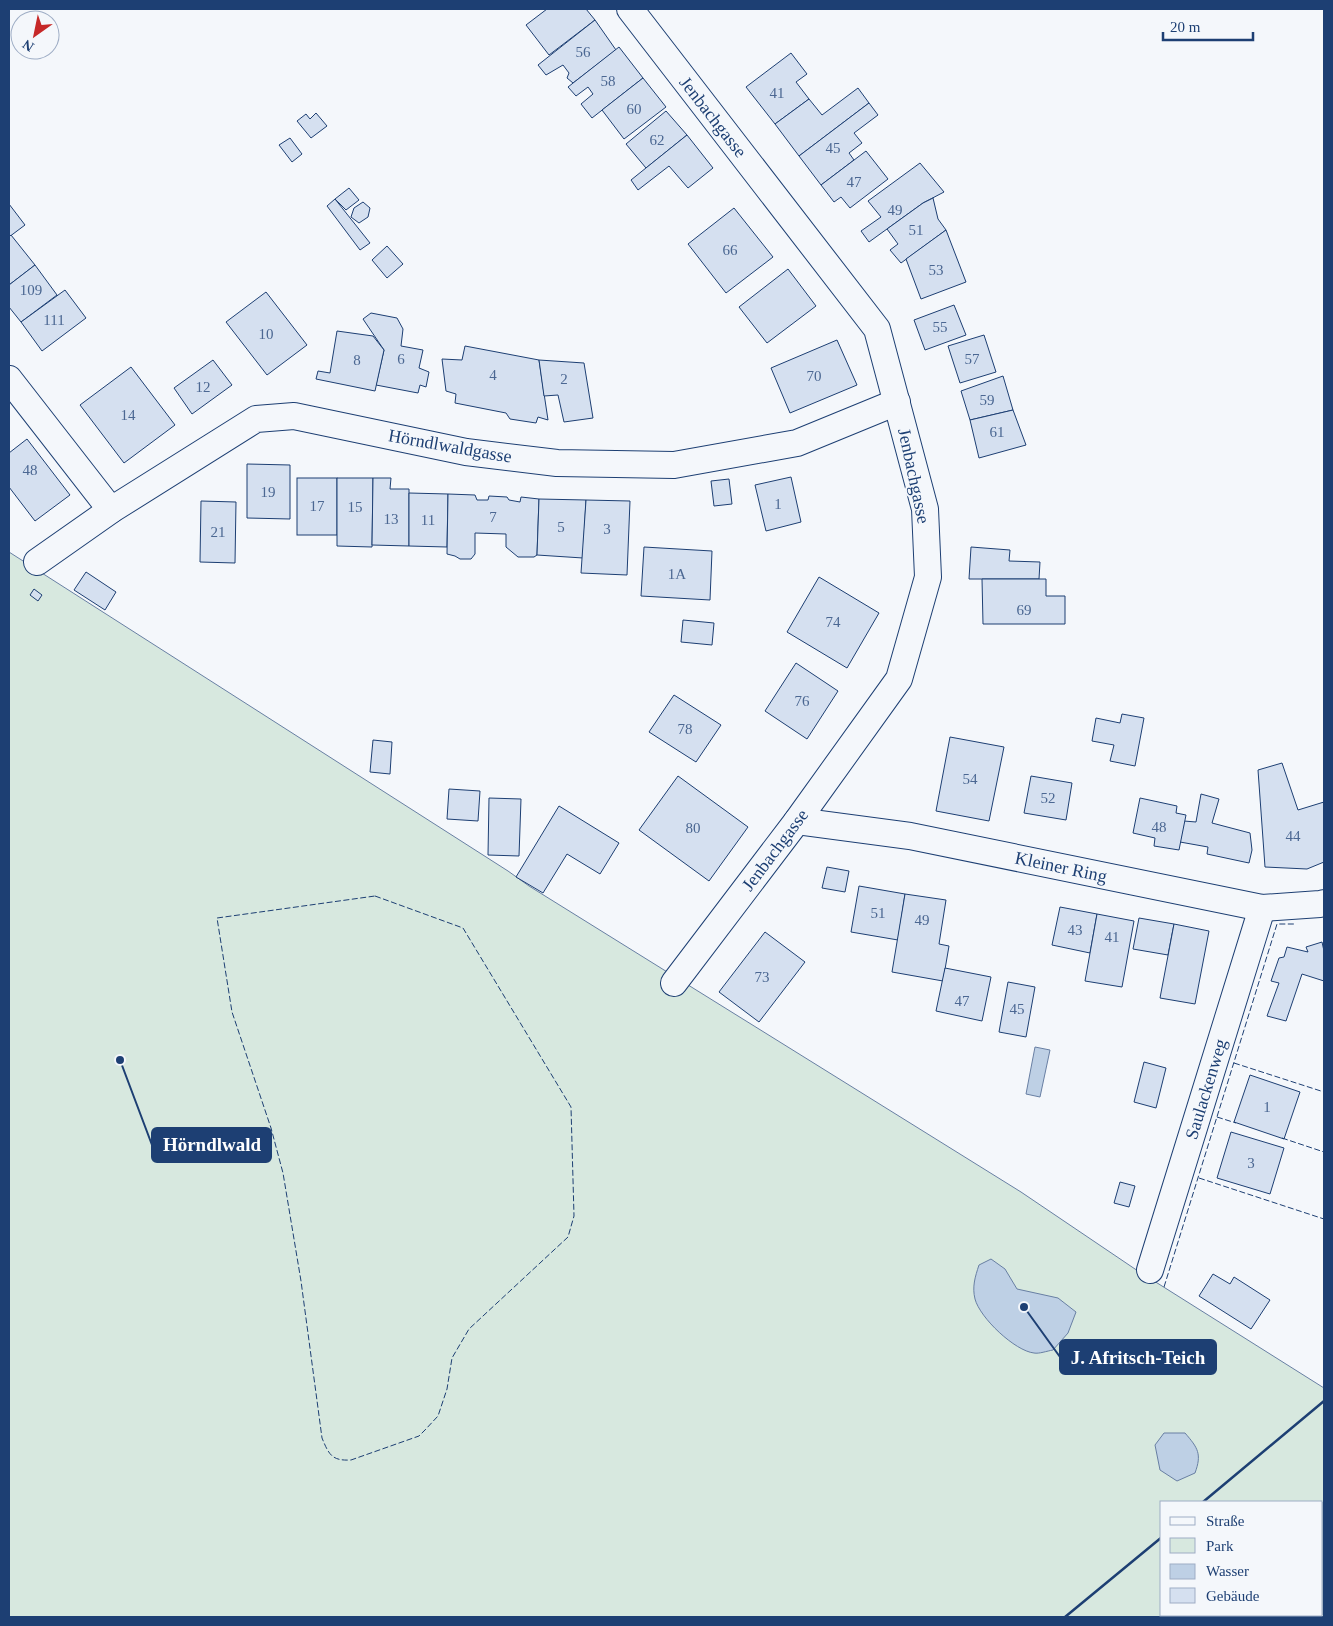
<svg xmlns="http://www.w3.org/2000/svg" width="1333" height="1626" viewBox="0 0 1333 1626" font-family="Georgia,serif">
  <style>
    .green { fill: #d7e8df; stroke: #687fa3; fill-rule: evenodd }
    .water { fill: #bed0e5; stroke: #687fa3 }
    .building { fill: #d5e0f0; stroke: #1d3f73 }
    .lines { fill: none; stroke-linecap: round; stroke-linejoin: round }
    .minor-casing { stroke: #1d3f73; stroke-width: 28 }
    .minor { stroke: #f4f7fb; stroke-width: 26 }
    .fence { stroke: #1d3f73; stroke-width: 1; stroke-dasharray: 6 2.5; stroke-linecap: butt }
    .wall { stroke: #1d3f73; stroke-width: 2.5 }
    .labels { text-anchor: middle; stroke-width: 4; stroke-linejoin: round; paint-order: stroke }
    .number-label { font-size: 15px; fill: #4b6792 }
    .street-label { font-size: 18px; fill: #1d3f73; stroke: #f4f7fb }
    .leader { fill: none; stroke: #1d3f73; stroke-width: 2 }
    .callout-dot { fill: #1d3f73; stroke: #f4f7fb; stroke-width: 2 }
    .callout { fill: #1d3f73; stroke: #1d3f73; stroke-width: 2 }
    .callout-label { font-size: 19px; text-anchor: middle; font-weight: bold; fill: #fff }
  </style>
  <rect width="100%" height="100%" fill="#f4f7fb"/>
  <path class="green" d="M9 552 508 871 529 886 1021 1192 1135 1269 1324 1388V1617H9ZM1162 1502H1322V1615H1162Z"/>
  <g class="water">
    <polygon points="1035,1047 1050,1050 1040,1097 1026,1094"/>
    <path d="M991 1259 1005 1269 1017 1289 1058 1298 1076 1312 1068 1333 1053 1350C1047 1351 1039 1354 1034 1353 1015 1351 980 1318 975 1299 972 1287 975 1277 979 1265Z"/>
    <path d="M1164 1433H1185C1198 1448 1202 1454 1195 1473L1177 1481 1160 1470 1155 1445Z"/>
  </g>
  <g class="building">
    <polygon points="547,9 586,9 595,20 549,55 526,25"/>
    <polygon points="595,20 616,50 573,83 567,78 569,73 563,65 546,75 538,65"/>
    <polygon points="619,47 643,78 592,118 581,104 593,94 588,87 576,96 568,87"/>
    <polygon points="791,53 807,74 796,82 809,99 775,124 746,87"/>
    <polygon points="643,78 666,107 624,139 602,110"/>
    <polygon points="858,88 869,103 799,156 775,124 809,99 822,115"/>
    <polygon points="869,103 878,115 854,133 862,143 849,153 854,160 821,185 799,156"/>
    <polygon points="666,111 687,135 646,168 626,144"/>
    <polygon points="316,113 327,126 311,138 297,121 306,114 310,119"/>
    <polygon points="687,135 713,168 688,188 669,166 638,190 631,180"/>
    <polygon points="290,138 302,154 292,162 279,145"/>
    <polygon points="866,151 888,179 850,208 841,197 834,202 821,185"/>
    <polygon points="920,163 944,192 923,203 869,242 861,231 881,217 868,201"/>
    <polygon points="349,188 359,200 346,210 335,199"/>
    <polygon points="933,198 938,219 946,230 901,263 890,250 898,244 887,229 923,203"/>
    <polygon points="335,199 370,243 360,250 327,206"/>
    <polygon points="363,202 370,208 368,217 359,223 351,217 354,208"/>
    <polygon points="9,204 25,225 9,237"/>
    <polygon points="734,208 773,257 726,293 688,244"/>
    <polygon points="946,230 966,282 921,299 906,259"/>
    <polygon points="11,235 35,265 9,285 9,237"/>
    <polygon points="387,246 403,264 387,278 372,260"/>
    <polygon points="35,265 57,295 21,322 9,307 9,285"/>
    <polygon points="788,269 816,306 767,343 739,307"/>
    <polygon points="65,290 86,318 42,351 21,322"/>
    <polygon points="266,292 307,345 267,375 226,322"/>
    <polygon points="954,305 966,335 925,350 914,320"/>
    <polygon points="371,313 397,318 403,329 401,346 423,350 419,368 429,372 426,387 420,385 418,393 376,385 384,350 363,319"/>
    <polygon points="337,331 373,336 384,350 375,391 316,379 318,371 330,373"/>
    <polygon points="984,335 996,372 960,383 948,346"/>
    <polygon points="837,340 857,385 790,413 771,368"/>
    <polygon points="465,346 539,360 548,420 538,417 536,423 510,419 506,413 455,403 456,394 446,391 442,359 462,360"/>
    <polygon points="213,360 232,385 192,414 174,388"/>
    <polygon points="539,360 584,363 593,418 564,422 558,395 544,396"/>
    <polygon points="131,367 175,425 124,463 80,405"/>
    <polygon points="1003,376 1013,410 970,420 961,391"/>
    <polygon points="1013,410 1026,445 979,458 970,420"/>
    <polygon points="27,439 70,495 35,521 9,487 9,453"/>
    <polygon points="247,464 290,465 290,519 247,518"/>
    <polygon points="791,477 801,522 766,531 755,485"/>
    <rect x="297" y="478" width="40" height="57"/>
    <polygon points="337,478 373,478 372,547 337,546"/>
    <polygon points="373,478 391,478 390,489 409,489 409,546 372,545"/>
    <polygon points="729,479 732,504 714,506 711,481"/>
    <polygon points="409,493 448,494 447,547 409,546"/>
    <polygon points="448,494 475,495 477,500 488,500 489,496 507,497 509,500 520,502 521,497 539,499 537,555 534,557 518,557 506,547 506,534 475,533 475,554 471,559 460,559 455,556 447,554"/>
    <polygon points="539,499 586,500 583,558 537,555"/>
    <polygon points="586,500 630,501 627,575 581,573"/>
    <polygon points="201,501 236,502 235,563 200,562"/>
    <polygon points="644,547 712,551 710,600 641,596"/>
    <polygon points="971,547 1010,550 1009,561 1040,562 1039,579 969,579"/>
    <polygon points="86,572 116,592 105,610 74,590"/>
    <polygon points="819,577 879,613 847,668 787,632"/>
    <polygon points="982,579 1046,579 1046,596 1065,596 1065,624 983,624"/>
    <polygon points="34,589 42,595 38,601 30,595"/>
    <polygon points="683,620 714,623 712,645 681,642"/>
    <polygon points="796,663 838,691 807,739 765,711"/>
    <polygon points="674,695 721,725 696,762 649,732"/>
    <polygon points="1122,714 1144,718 1135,766 1110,761 1114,745 1092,741 1096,718 1120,723"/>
    <polygon points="950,737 1004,747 989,821 936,811"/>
    <polygon points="373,740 392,742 390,774 370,772"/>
    <polygon points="1282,763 1298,810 1324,802 1324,862 1307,869 1265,867 1258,770"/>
    <polygon points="678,776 748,827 709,881 639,830"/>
    <polygon points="1031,776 1072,783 1066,820 1024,813"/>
    <polygon points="449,789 480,791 478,821 447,819"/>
    <polygon points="1201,794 1219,799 1212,823 1250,833 1252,850 1249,863 1207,854 1208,847 1180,842 1184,821 1196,822"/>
    <polygon points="489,798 521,799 519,856 488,855"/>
    <polygon points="1140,798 1177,806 1176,813 1186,815 1179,850 1154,846 1155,838 1133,833"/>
    <polygon points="559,806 619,843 600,874 567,854 543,893 516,877"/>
    <polygon points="827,867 849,871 845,892 822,888"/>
    <polygon points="859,886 905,894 898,940 851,932"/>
    <polygon points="905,894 946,900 939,944 949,946 943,981 892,972"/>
    <polygon points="1060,907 1097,914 1090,953 1052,945"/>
    <polygon points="1097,914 1134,921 1122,987 1085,981"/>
    <polygon points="1139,918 1174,924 1168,955 1133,949"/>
    <polygon points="1174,924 1209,931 1195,1004 1160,998"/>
    <polygon points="765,932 805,962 759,1022 719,992"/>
    <polygon points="1322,942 1324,951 1324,981 1302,974 1286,1021 1267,1016 1279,983 1271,981 1279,958 1284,957 1287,947 1308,952 1306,947"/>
    <polygon points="945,968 991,977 982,1021 936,1011"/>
    <polygon points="1008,982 1035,987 1026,1037 999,1032"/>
    <polygon points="1144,1062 1166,1068 1156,1108 1134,1102"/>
    <polygon points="1250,1075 1300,1092 1284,1139 1234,1122"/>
    <polygon points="1231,1132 1284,1148 1270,1194 1217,1178"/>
    <polygon points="1120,1182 1135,1186 1129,1207 1114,1203"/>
    <polygon points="1213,1274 1230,1284 1234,1277 1270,1300 1251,1329 1199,1296"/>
  </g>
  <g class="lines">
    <defs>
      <g id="minor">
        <polyline points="630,9 877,329 925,509 928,577 899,679 797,821 674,983"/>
        <polyline points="9,379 111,510"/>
        <polyline points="37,562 111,510 256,419 294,416 466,452 557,463 674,465 797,443 897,402"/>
        <polyline points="797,821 910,836 1262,908 1320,904 1324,903"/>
        <polyline points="1150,1270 1262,908"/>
      </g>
    </defs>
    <use href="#minor" class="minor-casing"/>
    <use href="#minor" class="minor"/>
    <g class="fence">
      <path d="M375 896 463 928 571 1107 574 1216 568 1237 469 1329 452 1358 447 1389 438 1416 425 1430 419 1436 351 1460C332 1461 329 1455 322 1438L301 1281 283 1173 271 1128 232 1012 217 918Z"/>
      <polyline points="1234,1063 1324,1092"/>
      <polyline points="1217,1117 1236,1123"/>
      <polyline points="1282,1138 1324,1152"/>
      <polyline points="1199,1178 1324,1219"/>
      <polyline points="1164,1287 1277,924 1295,924"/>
    </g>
    <g class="wall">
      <polyline points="1203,1502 1324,1401"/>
      <polyline points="1065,1617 1162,1537"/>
    </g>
  </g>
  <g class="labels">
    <g class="number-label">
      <text x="583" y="57">56</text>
      <text x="608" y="86">58</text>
      <text x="777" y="98">41</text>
      <text x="634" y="114">60</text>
      <text x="657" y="145">62</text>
      <text x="833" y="153">45</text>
      <text x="854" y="187">47</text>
      <text x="895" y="215">49</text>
      <text x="916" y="235">51</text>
      <text x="730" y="255">66</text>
      <text x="936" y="275">53</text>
      <text x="31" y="295">109</text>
      <text x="54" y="325">111</text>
      <text x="940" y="332">55</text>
      <text x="266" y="339">10</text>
      <text x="401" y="364">6</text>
      <text x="972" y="364">57</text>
      <text x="357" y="365">8</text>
      <text x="493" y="380">4</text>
      <text x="814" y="381">70</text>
      <text x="564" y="384">2</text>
      <text x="203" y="392">12</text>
      <text x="987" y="405">59</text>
      <text x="128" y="420">14</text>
      <text x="997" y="437">61</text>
      <text x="30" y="475">48</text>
      <text x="268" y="497">19</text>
      <text x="778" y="509">1</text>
      <text x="317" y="511">17</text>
      <text x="355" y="512">15</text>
      <text x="493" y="522">7</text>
      <text x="391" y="524">13</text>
      <text x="428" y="525">11</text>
      <text x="561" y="532">5</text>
      <text x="607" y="534">3</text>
      <text x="218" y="537">21</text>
      <text x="677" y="579">1A</text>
      <text x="1024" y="615">69</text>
      <text x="833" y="627">74</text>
      <text x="802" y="706">76</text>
      <text x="685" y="734">78</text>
      <text x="970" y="784">54</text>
      <text x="1048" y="803">52</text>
      <text x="1159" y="832">48</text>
      <text x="693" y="833">80</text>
      <text x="1293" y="841">44</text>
      <text x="878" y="918">51</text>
      <text x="922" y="925">49</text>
      <text x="1075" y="935">43</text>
      <text x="1112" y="942">41</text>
      <text x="762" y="982">73</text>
      <text x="962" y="1006">47</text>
      <text x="1017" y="1014">45</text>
      <text x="1267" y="1112">1</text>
      <text x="1251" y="1168">3</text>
    </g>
    <g class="street-label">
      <text transform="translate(713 117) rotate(52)" y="6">Jenbachgasse</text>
      <text transform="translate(450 446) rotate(10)" y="6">Hörndlwaldgasse</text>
      <text transform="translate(914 476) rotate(78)" y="6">Jenbachgasse</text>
      <text transform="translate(775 850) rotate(-53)" y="6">Jenbachgasse</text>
      <text transform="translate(1061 867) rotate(12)" y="6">Kleiner Ring</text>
      <text transform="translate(1206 1089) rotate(-73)" y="6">Saulackenweg</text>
    </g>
  </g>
  <path class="leader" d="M120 1060L152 1145M1024 1307L1060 1357"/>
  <g class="callout-dot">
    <circle cx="120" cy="1060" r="5"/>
    <circle cx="1024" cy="1307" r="5"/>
  </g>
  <g class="callout">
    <rect x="152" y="1128" width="119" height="34" rx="5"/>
    <rect x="1060" y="1340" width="156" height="34" rx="5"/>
  </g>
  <g class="callout-label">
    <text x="212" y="1151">Hörndlwald</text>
    <text x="1138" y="1364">J. Afritsch-Teich</text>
  </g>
  <rect width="1333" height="1626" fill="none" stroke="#1d3f73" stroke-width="20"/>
  <rect x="1160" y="1501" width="162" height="115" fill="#f4f7fb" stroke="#9eadc5"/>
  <rect x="1170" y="1517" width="25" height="8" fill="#f4f7fb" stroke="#9eadc5"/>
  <text x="1206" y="1526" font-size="15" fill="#1d3f73">Straße</text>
  <rect x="1170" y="1538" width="25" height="15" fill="#d7e8df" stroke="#9eadc5"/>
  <text x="1206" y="1551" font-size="15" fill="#1d3f73">Park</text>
  <rect x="1170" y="1564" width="25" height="15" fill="#bed0e5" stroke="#9eadc5"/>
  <text x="1206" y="1576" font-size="15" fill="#1d3f73">Wasser</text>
  <rect x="1170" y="1588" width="25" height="15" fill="#d5e0f0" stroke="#9eadc5"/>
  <text x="1206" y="1601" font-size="15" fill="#1d3f73">Gebäude</text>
  <g transform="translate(35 35) rotate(213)"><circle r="24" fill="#f4f7fb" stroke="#9eadc5"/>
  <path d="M0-4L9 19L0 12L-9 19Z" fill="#c62828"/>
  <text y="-8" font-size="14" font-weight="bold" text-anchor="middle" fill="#1d3f73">N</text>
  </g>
  <path d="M1163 32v8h90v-8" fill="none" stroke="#1d3f73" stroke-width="2.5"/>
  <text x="1170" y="32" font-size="15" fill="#1d3f73" stroke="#f4f7fb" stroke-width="4" paint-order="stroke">20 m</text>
</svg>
